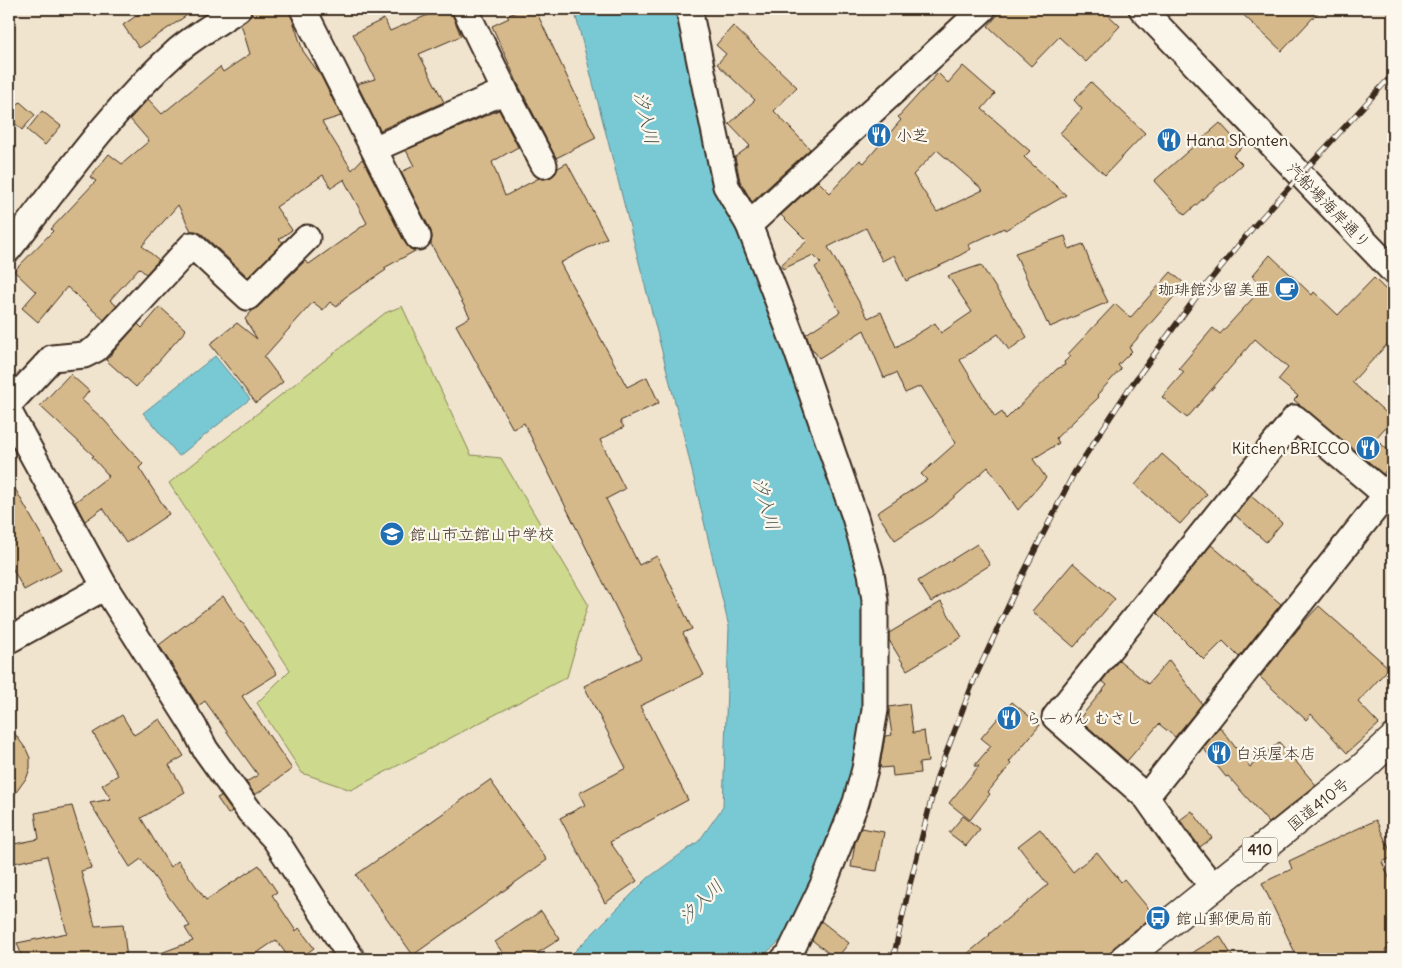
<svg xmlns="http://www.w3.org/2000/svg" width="1402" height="968" viewBox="0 0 1402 968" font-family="Delius,'Klee One',sans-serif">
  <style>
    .green { fill: #cdd98c; stroke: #848255 }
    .water { fill: #79c9d5; stroke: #60898c }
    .building { fill: #d6b98a; stroke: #3b2a1e; fill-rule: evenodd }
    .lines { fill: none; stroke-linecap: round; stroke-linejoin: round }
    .minor-casing { stroke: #3b2a1e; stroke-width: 29 }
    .highway-casing { stroke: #3b2a1e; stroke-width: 31 }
    .minor { stroke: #fbf7ec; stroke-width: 25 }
    .highway { stroke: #fbf7ec; stroke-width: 28 }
    .rail-casing { stroke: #3b2a1e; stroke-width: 5.5 }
    .rail { stroke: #fbf7ec; stroke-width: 4; stroke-dasharray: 11; stroke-linecap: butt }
    .labels { text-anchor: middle; stroke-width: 4.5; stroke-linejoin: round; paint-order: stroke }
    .shield { fill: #fbf7ec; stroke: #75685c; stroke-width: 1 }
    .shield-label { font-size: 15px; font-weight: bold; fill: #3b2a1e }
    .poi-label { font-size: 16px; fill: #3b2a1e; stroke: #fbf7ec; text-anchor: start }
    .street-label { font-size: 16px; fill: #3b2a1e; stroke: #fbf7ec }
    .water-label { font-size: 18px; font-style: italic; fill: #4e5a55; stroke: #fbf7ec }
  </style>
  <rect width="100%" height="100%" fill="#f0e4cf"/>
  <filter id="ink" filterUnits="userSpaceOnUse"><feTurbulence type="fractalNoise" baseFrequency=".02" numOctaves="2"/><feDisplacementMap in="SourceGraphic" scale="10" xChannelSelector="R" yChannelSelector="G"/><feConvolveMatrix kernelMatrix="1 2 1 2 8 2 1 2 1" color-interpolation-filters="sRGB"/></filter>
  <g filter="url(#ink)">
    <polygon class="green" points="402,306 471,455 501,458 588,604 567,677 351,790 302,773 257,703 290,670 169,483 385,313"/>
    <g class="water">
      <polygon points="574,9 682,9 739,231 750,258 795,380 845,526 856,563 868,629 863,724 850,792 819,885 780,941 759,959 567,959 648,878 699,841 723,807 729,627 684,437"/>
      <polygon points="215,356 250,399 179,456 143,413"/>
    </g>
    <g class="building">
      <polygon points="146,9 196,9 139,48 123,25"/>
      <polygon points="252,9 289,9 303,51 321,76 341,116 322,122 352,170 362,159 363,160 405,243 410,249 415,251 384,268 386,270 344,298 337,307 330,302 323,310 313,302 264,357 283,382 256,403 210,344 237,323 257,339 245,319 252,311 258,307 305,261 309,264 367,223 344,180 345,179 331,188 323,175 276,207 292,230 279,239 283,242 248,277 202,234 196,231 191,231 178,205 142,246 159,260 146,274 139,268 110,300 117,306 104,320 67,287 38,322 22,308 36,292 14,271 53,231 51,229 96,181 90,177 109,154 122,164 149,141 130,119 148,99 162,114 220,67 223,72 250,54 241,24 251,16"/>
      <polygon points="442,9 450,9 461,36 419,54 444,102 380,130 357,84 375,79 353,34 384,19 390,31"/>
      <polygon points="522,9 535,9 596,138 556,158 518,84 492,26 509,18 507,16"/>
      <polygon points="1003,9 1102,9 1120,26 1086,62 1059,37 1031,66 988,26"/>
      <polygon points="1237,9 1321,9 1282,51"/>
      <polygon points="733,26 797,87 774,111 810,149 752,202 740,181 735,157 750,146 729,124 755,100 717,64 726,54 716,45"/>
      <path d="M963 66 995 94 982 109 1030 151 1024 157 1066 195 1005 230 1004 228 968 245 971 249 948 262 906 281 894 255 882 261 866 228 828 247 868 318 881 312 896 347 935 323 941 333 972 312 948 276 981 265 1027 337 1009 350 998 334 960 360 995 417 1002 412 1006 419 1057 369 1065 365 1064 362 1071 356 1068 354 1115 304 1130 318 1171 272 1185 284 1129 348 1132 351 1118 365 1121 369 1097 395 1099 397 1056 438 1059 443 1033 459 1046 478 1018 510 988 467 933 516 895 540 877 513 927 480 921 474 956 443 921 386 905 393 896 373 884 378 864 330 819 358 810 346 806 334 840 312 815 267 821 263 813 255 783 269 781 265 807 241 781 215 818 181 830 193 860 160 864 163 901 120 898 117 938 73 948 83ZM937 150 983 190 937 212 913 175Z"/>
      <polygon points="1091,82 1145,133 1105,175 1060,133 1082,109 1074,100"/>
      <polygon points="20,102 35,115 22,130 9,118 9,116"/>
      <polygon points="499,110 518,147 492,162 505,196 539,178 544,179 551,177 556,173 558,168 567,163 607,238 560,263 627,387 647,377 659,403 620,421 624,427 600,440 625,489 606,499 639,565 657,556 692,629 683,633 704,675 640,706 688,800 610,842 637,881 605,903 560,818 585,805 579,793 626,768 584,686 641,658 524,423 513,429 456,325 470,317 431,244 432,237 431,231 401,172 414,166 406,150"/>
      <polygon points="42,111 61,126 45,145 27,130"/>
      <polygon points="1220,123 1242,147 1233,155 1242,164 1185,215 1154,181"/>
      <polygon points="1065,236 1069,249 1083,244 1096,278 1108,302 1050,327 1048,322 1047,323 1015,253"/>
      <polygon points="1270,255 1312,295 1314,292 1338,315 1374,278 1393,297 1393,338 1352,382 1393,419 1375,439 1393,454 1393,462 1383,474 1294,400 1298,396 1278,380 1288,368 1255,339 1187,418 1162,397 1184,372 1179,368 1213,328 1220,334 1264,286 1252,276"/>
      <polygon points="160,307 186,330 136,387 106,360 138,324 142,328"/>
      <polygon points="70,374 89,391 82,400 104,420 143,464 139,468 169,514 126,543 103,508 85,521 84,520 75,502 109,476 92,457 94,456 40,406"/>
      <polygon points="1162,454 1207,494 1180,524 1135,485"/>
      <polygon points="9,478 61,570 24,590 9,562"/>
      <polygon points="1251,496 1282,523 1266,542 1235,515"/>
      <polygon points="977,544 990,565 931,602 918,581"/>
      <polygon points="1211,545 1281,604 1239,657 1223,641 1204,660 1157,613"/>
      <polygon points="1073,563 1115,599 1074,647 1032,611"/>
      <polygon points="223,596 241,623 242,622 277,674 242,696 292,769 255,795 246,782 258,775 205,701 198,706 159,645"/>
      <polygon points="941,602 962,637 907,670 889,640 889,633"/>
      <polygon points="1319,606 1389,668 1358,702 1379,724 1347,753 1311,714 1306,720 1260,677 1303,623"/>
      <polygon points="1119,660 1148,684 1169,660 1202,704 1175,737 1159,724 1127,761 1079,719 1107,685 1102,681"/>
      <polygon points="1012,702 1040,725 1009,762 1011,764 988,792 990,794 970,820 949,803 979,766 974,766 991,746 981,738"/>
      <polygon points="909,704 913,733 924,731 928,762 919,763 920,773 893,776 892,767 881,768 880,765 885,736 892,735 889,715 889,707"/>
      <polygon points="122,715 134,735 160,719 184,756 169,765 185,792 141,818 170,867 178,861 206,900 259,865 277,892 272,895 296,931 299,928 314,948 299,959 290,959 276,940 248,959 151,959 150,957 193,941 185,928 190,926 141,859 130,867 90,803 111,799 102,785 118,775 93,733"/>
      <polygon points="9,726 26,749 30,758 30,768 27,777 9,802"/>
      <polygon points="1220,727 1250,767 1279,742 1316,785 1269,823 1228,776 1226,777 1203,748"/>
      <polygon points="490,780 547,860 413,955 356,875"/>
      <polygon points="221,796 232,811 228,814 217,798"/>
      <polygon points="72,806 91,868 81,871 95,926 123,924 127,959 23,959 17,943 67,933 47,856 9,864 9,845 39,839 35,813"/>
      <polygon points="1192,811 1212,838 1200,847 1180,820"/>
      <polygon points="963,816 980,829 966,846 949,833"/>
      <polygon points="1376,820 1393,857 1382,862 1393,886 1393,946 1385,950 1389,959 1298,959 1262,883 1292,869 1289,861"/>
      <polygon points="861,828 884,832 877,871 851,867 855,843"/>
      <polygon points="1040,829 1073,872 1097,852 1121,882 1124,879 1154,915 1114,947 1109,956 1105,959 961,959 990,935 989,934 1048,885 1018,846"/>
      <polygon points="541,911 560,939 528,959 507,959 495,942"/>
      <polygon points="821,921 849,943 836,959 812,940"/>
      <polygon points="1220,936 1234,959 1182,959"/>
    </g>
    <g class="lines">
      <defs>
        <g id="minor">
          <polyline points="303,9 418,237"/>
          <polyline points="465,9 505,91 544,165"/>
          <polyline points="689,9 726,186 749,225"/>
          <polyline points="1142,9 1393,271"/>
          <polyline points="374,149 505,91"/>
          <path d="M9 249C62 181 111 110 176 52 193 37 219 22 238 9"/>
          <polyline points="9,404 52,358 84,355 96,349 192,245 248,297 307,238"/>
          <polyline points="9,412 105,587 194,727 205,749 250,812 275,839 352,959"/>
          <polyline points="9,640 105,587"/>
          <polyline points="1146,797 1393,486"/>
          <polyline points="1213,887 1177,841 1146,797 1055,717 1295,418 1386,495"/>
          <polyline points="784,959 789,955 823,885 856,802 865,769 875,710 875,600 871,573 855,517 796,348 749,225 983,9"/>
        </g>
        <polyline id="highway" points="1124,959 1362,768 1393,739"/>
      </defs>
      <use href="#minor" class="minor-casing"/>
      <use href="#highway" class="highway-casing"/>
      <use href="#minor" class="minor"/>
      <use href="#highway" class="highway"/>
      <defs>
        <polyline id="rail" points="893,959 908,892 937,777 974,680 1022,576 1074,473 1128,390 1194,300 1255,225 1393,74"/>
      </defs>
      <use href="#rail" class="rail-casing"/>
      <use href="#rail" class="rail"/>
    </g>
  </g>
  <defs>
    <symbol id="restaurant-disc" viewBox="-11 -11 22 22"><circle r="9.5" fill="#1f6fb2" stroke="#fbf7ec"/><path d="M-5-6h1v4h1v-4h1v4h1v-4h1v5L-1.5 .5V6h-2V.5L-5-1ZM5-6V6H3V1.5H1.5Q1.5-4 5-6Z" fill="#fff"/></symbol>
    <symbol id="cafe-disc" viewBox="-11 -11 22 22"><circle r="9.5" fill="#1f6fb2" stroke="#fbf7ec"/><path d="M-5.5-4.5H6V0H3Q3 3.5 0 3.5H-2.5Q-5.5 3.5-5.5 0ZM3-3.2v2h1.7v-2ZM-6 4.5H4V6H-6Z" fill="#fff"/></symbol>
    <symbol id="school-disc" viewBox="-11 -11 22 22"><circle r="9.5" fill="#1f6fb2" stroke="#fbf7ec"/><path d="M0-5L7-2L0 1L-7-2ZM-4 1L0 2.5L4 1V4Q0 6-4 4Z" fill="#fff"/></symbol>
    <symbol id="bus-disc" viewBox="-11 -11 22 22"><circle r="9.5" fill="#1f6fb2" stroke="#fbf7ec"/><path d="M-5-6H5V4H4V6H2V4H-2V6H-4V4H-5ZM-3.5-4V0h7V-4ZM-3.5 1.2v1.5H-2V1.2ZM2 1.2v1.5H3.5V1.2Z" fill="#fff"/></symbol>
  </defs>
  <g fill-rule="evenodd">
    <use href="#restaurant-disc" x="865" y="121" width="28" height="28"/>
    <use href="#restaurant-disc" x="1155" y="126" width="28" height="28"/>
    <use href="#cafe-disc" x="1273" y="275" width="28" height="28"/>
    <use href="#restaurant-disc" x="1354" y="434" width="28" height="28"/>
    <use href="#school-disc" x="378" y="520" width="28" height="28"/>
    <use href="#restaurant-disc" x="995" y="704" width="28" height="28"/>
    <use href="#restaurant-disc" x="1205" y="739" width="28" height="28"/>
    <use href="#bus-disc" x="1144" y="904" width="28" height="28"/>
  </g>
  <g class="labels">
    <rect class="shield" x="1242.5" y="837.5" width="35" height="25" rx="4"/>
    <g class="shield-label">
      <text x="1260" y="855">410</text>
    </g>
    <g class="poi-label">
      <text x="896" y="141">小芝</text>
      <text x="1186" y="146">Hana Shonten</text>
      <text x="1270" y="295" text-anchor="end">珈琲館沙留美亜</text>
      <text x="1350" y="454" text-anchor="end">Kitchen BRICCO</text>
      <text x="410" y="540">館山市立館山中学校</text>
      <text x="1026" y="724">らーめん むさし</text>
      <text x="1236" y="759">白浜屋本店</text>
      <text x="1176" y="924">館山郵便局前</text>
    </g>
    <g class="street-label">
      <text transform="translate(1329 205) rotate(46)" y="6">汽船場海岸通り</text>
      <text transform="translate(1318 804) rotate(-39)" y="6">国道410号</text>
    </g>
    <g class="water-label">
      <text transform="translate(646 118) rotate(77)" y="6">汐入川</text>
      <text transform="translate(766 504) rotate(74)" y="6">汐入川</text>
      <text transform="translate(701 902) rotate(-45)" y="6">汐入川</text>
    </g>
  </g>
  <rect width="1402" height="968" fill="none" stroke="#fbf7ec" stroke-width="30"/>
  <rect x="15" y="15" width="1372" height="938" fill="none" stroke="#3b2a1e" stroke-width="2" filter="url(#ink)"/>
</svg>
